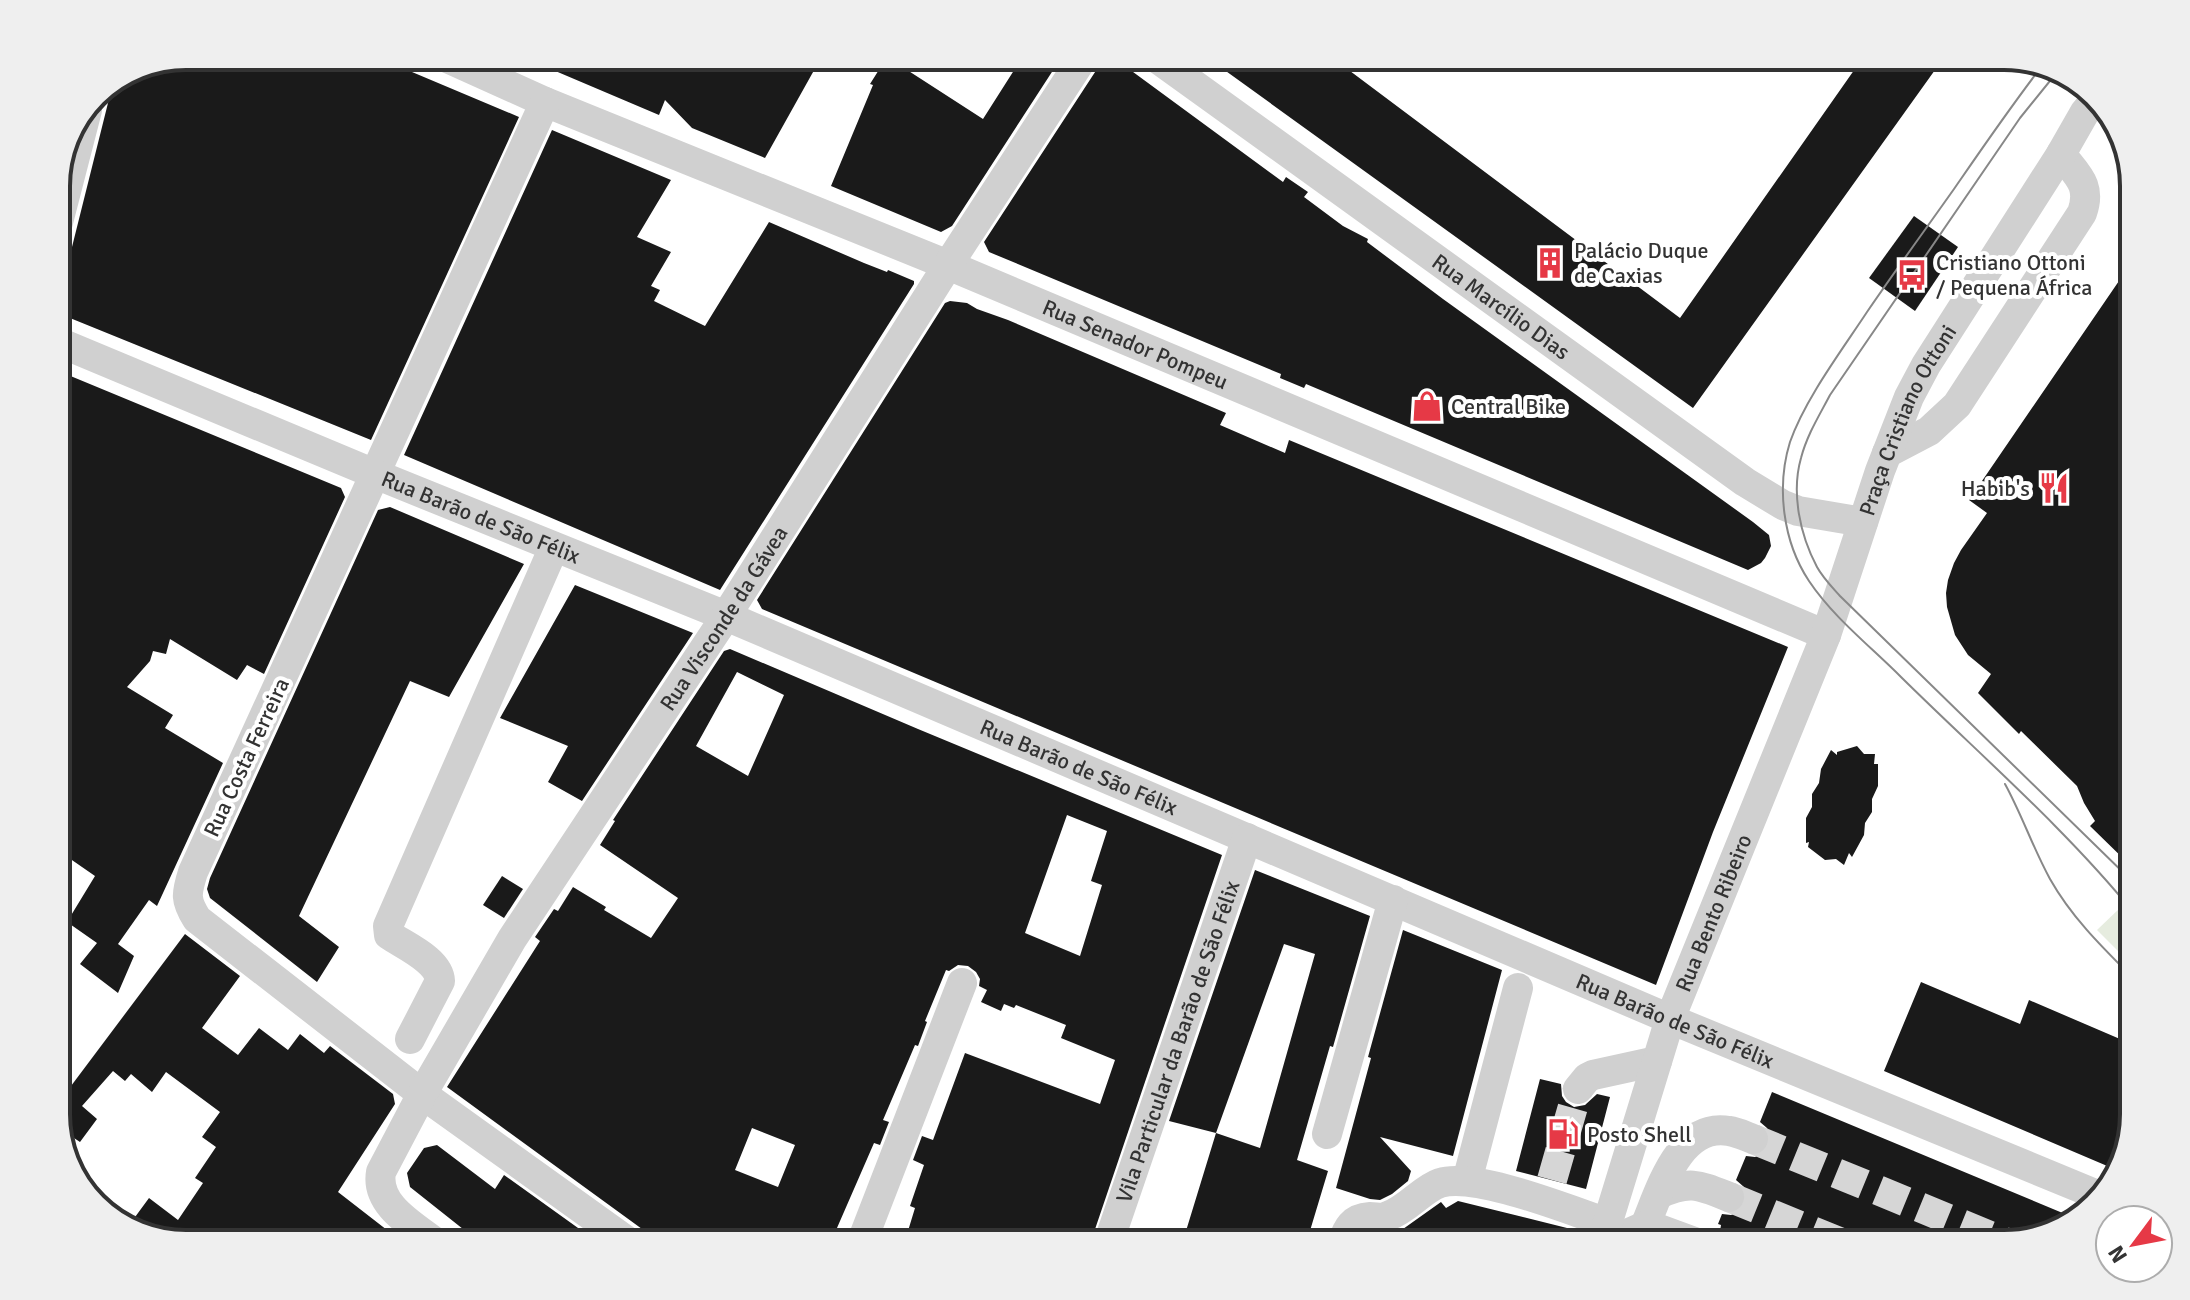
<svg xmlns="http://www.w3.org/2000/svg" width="2190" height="1300" viewBox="0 0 2190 1300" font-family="Signika,sans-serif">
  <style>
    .green { fill: #e6ecdf }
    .building { fill: #1a1a1a; fill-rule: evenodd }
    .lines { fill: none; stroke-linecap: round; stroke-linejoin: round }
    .minor-tunnel { stroke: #d6d6d6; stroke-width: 30; stroke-dasharray: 30 15; stroke-linecap: butt }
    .minor { stroke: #d0d0d0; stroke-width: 30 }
    .tram { stroke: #888; stroke-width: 2 }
    .labels { text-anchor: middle; stroke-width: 8; stroke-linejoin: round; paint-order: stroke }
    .poi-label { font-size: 22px; fill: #333; stroke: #fff; text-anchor: start }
    .street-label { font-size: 22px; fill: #333; stroke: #fff }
    .rim { fill: none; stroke: #333; stroke-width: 4 }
  </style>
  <rect width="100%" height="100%" fill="#fff"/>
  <polygon class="green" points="2120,908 2134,924 2134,967 2097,930"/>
  <g class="building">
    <polygon points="186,56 374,56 519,117 371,440 65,316 61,313 56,306 60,278 64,279 112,87"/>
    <polygon points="520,56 822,56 765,158 692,128 665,100 659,115"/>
    <polygon points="1023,56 1060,56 1059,58 1061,58 952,226 941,232 831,186 873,85 870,84 887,57 983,119"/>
    <polygon points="1205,56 1330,56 1680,318 1864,56 1945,56 1693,408"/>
    <polygon points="1102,58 1114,58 1283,182 1286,177 1308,192 1304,197 1343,226 1368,239 1367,242 1443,299 1753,522 1769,535 1771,546 1765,558 1761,563 1748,570 1306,384 1304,388 1280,378 1281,374 989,252 984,242 1099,66"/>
    <polygon points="552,130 671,180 637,237 671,252 651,286 660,290 654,301 705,326 769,222 864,263 887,272 888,270 914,281 914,284 720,590 404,455"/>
    <polygon points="1914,216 1958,247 1915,311 1869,278"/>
    <polygon points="2134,259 2134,869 2090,826 2095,821 2084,803 2077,786 2021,731 2019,734 1978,693 1991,674 1968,655 1955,635 1947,607 1946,593 1948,580 1954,563 1961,550 1987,513 1969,500"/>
    <polygon points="950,301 967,303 977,309 1008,320 1226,413 1220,425 1285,453 1289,440 1788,647 1713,832 1656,985 762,609 757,600 945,303"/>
    <polygon points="56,370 341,488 345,497 264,674 247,665 237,680 170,639 166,654 153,651 150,661 127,687 173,715 165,728 223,763 157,906 149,900 118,944 134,956 118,993 80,964 97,943 67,922 95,876 56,849"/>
    <polygon points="390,507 524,564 449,697 410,681 299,916 339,947 317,982 210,898 207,889 210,878 378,510"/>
    <polygon points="575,585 693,633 582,801 548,782 568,746 500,718"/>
    <path d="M730 649 918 729 1222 855 1090 1244H904L915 1208 910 1206 924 1165 913 1160 922 1136 933 1140 965 1053 1100 1104 1115 1060 1061 1038 1066 1025 1016 1005 1014 1008 1004 1004 1001 1011 981 1002 987 990 979 986 980 979 976 972 968 966 958 965 949 971 946 970 925 1021 927 1022 918 1046 915 1045 883 1120 889 1122 880 1145 874 1143 830 1244H653L642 1229 447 1087 540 941 535 937 554 909 558 911 573 887 606 907 604 910 651 938 678 898 600 845 615 821 613 820 724 651ZM737 672 784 695 748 776 696 746ZM1067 815 1107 831 1091 881 1102 885 1080 956 1025 933ZM752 1128 795 1145 778 1187 735 1170Z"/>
    <polygon points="1857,746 1864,754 1875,754 1874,764 1878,764 1878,786 1872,799 1872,812 1865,823 1864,835 1852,857 1849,853 1844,865 1836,859 1825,860 1808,847 1809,842 1806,843 1806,818 1812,807 1812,794 1819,783 1821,769 1831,750 1837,755 1837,752"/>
    <path d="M1255 870 1370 916 1333 1047 1330 1046 1297 1160 1328 1171 1306 1244H1182L1216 1133 1169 1121ZM1284 944 1315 954 1260 1148 1216 1133Z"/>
    <polygon points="502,876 523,889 504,918 483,905"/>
    <polygon points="1403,930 1502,970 1453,1156 1380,1137 1411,1171 1408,1181 1392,1194 1380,1200 1370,1199 1336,1188 1371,1058 1368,1057"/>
    <polygon points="185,934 240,976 202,1028 238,1055 259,1028 288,1050 300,1034 324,1053 330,1046 393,1094 395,1104 338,1192 405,1244 186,1244 127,1228 149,1198 178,1220 203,1183 195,1178 216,1147 202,1137 220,1112 166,1072 152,1092 131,1074 125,1081 113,1071 82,1106 97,1119 80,1142 62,1130 59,1133 56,1122 56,1106"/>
    <polygon points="1921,982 2020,1024 2029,1000 2134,1045 2134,1114 2119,1171 1884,1071"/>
    <polygon points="1540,1079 1561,1084 1562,1096 1566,1102 1574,1107 1585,1105 1597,1094 1610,1097 1586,1189 1516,1171"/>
    <polygon points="1772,1092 2077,1219 2069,1226 2004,1244 1718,1244 1721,1225 1718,1224 1722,1214 1731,1215 1739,1212 1746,1203 1747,1195 1744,1187 1736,1180 1746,1156 1755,1157 1764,1153 1770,1145 1771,1137 1767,1128 1760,1122"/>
    <polygon points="437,1145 495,1189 504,1175 585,1233 578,1244 461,1244 468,1233 410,1187 407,1173 424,1148"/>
    <polygon points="1458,1201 1575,1230 1585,1234 1584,1244 1361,1244 1366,1241 1367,1236 1388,1235 1403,1229 1441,1202 1446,1208"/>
  </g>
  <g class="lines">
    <g class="minor-tunnel">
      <polyline points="1753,1139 2007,1243"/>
      <polyline points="1552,1180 1578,1089"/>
      <polyline points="1729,1197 1844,1244"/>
    </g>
    <g class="minor">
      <path id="s1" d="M443 56 545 102 948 265 1826 635"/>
      <path id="s2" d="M1154 56 1745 482 1783 505 1798 511 1863 522"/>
      <path d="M545 102 193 872C186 894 185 900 197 919L422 1094 631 1244"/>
      <polyline points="56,230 87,110"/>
      <path id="s3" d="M56 341 375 474 726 616 1670 1019 2100 1196"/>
      <path d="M1887 453 1929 431 1957 405 2082 213C2092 185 2077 175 2061 154"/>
      <path d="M410 1039 440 981C439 960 405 946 389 935L388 926 554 547"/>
      <polyline points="1578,1089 1587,1078 1593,1075 1657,1061"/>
      <polyline points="1327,1134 1393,900"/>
      <polyline points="1467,1181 1518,988"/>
      <path d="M1659 1194C1690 1180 1699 1185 1729 1197"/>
      <path d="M1645 1226C1660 1191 1679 1122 1729 1131 1737 1132 1745 1136 1753 1139"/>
      <polyline points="1629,1233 1645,1226 1651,1226 1700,1244"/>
      <path id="s4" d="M437 1244C415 1226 375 1206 381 1172L422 1094 512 939 726 616 948 265 1084 56"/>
      <polyline points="861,1244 962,983"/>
      <path id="s5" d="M1108 1244 1247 838"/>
      <path d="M1342 1244C1347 1228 1352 1218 1370 1217 1377 1217 1382 1219 1388 1216 1408 1209 1422 1189 1440 1183 1476 1172 1569 1210 1608 1223"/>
      <path id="s6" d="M1601 1244 1670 1019 1826 635 1880 471 1909 397 1926 365 2061 154 2085 112 2095 100"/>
    </g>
    <g class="tram">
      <path d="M2042 66C2011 106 1983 147 1954 189 1925 230 1895 271 1867 312 1842 350 1805 399 1790 442 1776 487 1783 542 1809 581 1833 617 1870 646 1901 677 1980 755 2064 827 2134 913"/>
      <path d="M2058 71 2020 118 1830 395C1819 416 1807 435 1801 458 1791 493 1800 535 1817 567 1823 578 1832 587 1840 596L2134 883"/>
      <path d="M2005 784C2022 815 2033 848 2050 879 2072 918 2103 948 2134 979"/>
    </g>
  </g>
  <defs>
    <symbol id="building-bare" viewBox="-9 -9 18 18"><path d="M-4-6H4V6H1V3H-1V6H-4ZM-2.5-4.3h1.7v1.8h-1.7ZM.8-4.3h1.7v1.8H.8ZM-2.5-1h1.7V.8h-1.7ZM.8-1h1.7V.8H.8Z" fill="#e63946" stroke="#fff" stroke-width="2.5" paint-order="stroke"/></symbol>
    <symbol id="bus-bare" viewBox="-9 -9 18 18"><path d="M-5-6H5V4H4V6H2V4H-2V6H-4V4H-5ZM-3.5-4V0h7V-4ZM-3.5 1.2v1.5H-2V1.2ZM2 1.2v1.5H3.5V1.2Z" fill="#e63946" stroke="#fff" stroke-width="2.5" paint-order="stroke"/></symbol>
    <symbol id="shop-bare" viewBox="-9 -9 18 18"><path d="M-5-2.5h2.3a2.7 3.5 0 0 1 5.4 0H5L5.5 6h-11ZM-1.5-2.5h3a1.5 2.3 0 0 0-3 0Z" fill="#e63946" stroke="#fff" stroke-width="2.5" paint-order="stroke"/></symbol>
    <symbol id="restaurant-bare" viewBox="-9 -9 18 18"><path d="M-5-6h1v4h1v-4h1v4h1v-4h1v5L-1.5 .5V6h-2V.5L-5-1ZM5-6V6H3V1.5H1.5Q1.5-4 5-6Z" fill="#e63946" stroke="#fff" stroke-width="2.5" paint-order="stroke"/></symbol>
    <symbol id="fuel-bare" viewBox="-9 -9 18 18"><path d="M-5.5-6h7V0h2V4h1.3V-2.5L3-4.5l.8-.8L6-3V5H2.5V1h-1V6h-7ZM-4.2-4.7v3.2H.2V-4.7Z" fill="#e63946" stroke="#fff" stroke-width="2.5" paint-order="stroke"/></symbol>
  </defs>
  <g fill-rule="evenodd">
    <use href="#building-bare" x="1528" y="241" width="44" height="44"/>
    <use href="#bus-bare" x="1890" y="253" width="44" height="44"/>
    <use href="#shop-bare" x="1405" y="384" width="44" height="44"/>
    <use href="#restaurant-bare" x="2032" y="466" width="44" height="44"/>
    <use href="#fuel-bare" x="1541" y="1112" width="44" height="44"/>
  </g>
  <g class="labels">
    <g class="poi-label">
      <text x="1574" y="258">Palácio Duque<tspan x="1574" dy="25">de Caxias</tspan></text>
      <text x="1936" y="270">Cristiano Ottoni<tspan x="1936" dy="25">/ Pequena África</tspan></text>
      <text x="1451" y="414">Central Bike</text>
      <text x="2030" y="496" text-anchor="end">Habib's</text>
      <text x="1587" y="1142">Posto Shell</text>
    </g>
    <g class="street-label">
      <text dy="8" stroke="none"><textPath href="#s2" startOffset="428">Rua Marcílio Dias</textPath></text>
      <text dy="8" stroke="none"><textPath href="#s1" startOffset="750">Rua Senador Pompeu</textPath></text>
      <text dy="8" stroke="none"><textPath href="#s6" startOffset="880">Praça Cristiano Ottoni</textPath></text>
      <text dy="8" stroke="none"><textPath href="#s3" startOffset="460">Rua Barão de São Félix</textPath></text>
      <text dy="8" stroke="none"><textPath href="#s4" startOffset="748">Rua Visconde da Gávea</textPath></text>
      <text transform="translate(246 757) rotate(-65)" y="8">Rua Costa Ferreira</text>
      <text dy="8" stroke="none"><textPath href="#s3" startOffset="1108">Rua Barão de São Félix</textPath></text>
      <text dy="8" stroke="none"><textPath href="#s6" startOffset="350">Rua Bento Ribeiro</textPath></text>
      <text dy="8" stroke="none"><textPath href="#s3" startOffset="1756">Rua Barão de São Félix</textPath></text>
      <text dy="8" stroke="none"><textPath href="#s5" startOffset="214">Vila Particular da Barão de São Félix</textPath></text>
    </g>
  </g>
  <path d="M0 0H2190V1300H0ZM186 70H2004A116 116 0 0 1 2120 186V1114A116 116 0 0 1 2004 1230H186A116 116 0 0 1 70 1114V186A116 116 0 0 1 186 70Z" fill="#efefef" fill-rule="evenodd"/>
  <path class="rim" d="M186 70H2004A116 116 0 0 1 2120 186V1114A116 116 0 0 1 2004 1230H186A116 116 0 0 1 70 1114V186A116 116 0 0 1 186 70Z"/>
  <g transform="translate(2134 1244) rotate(238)"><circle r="38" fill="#ffffff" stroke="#adadad" stroke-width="2"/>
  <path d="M0-6L14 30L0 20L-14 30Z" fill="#e63946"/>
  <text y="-12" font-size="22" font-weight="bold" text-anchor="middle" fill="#333333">N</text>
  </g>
</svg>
